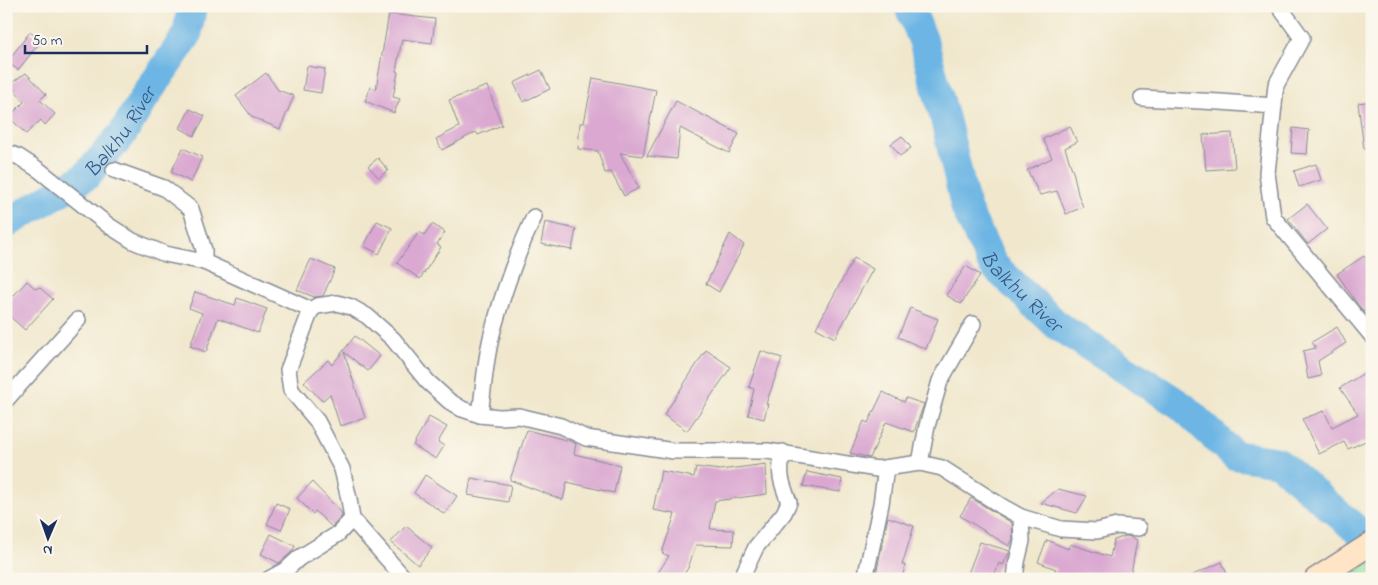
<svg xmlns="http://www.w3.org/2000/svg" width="1378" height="585" viewBox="0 0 1378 585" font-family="'Indie Flower',sans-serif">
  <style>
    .green { fill: #92de9b; stroke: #56867c }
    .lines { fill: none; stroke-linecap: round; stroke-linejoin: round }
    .river { stroke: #6cb5e4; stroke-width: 30 }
    .building { fill: #daa8d1 }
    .street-casing { stroke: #868b95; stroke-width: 18 }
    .secondary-casing { stroke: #868b95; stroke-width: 25 }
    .street { stroke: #fff; stroke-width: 15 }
    .secondary { stroke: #ffe4c6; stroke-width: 22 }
    .labels { text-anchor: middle; stroke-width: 4; stroke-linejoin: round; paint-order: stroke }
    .water-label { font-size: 21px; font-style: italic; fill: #335786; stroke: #fbf7ec }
  </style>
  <rect width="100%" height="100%" fill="#fbf7ec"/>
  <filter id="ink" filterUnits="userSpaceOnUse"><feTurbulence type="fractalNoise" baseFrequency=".02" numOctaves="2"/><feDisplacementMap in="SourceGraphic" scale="10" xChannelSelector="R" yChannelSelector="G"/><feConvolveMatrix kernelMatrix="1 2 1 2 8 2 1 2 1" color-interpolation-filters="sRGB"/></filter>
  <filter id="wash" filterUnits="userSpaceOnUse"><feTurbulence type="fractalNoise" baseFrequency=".0096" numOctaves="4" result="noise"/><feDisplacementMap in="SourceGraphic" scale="20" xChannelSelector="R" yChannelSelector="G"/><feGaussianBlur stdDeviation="1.12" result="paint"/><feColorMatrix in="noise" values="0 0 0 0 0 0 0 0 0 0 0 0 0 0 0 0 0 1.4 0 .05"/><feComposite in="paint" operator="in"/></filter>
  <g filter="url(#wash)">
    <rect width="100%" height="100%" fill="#f0e7cc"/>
    <polygon class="green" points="1372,558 1372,579 1346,579"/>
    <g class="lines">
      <g class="river">
        <path id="s1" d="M909 6 923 40 945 119 966 209 993 265 1058 326 1182 406 1234 455 1278 462 1372 543"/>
        <path id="s2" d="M6 224 86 176 121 136 146 95 187 35 192 6"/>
      </g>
    </g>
    <g id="blocks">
      <g class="building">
        <polygon points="389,14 435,19 432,43 402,39 396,71 398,72 393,97 400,99 394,113 365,101 371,87 376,89"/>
        <polygon points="30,32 41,41 18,70 7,62"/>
        <polygon points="307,66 325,69 321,93 303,90"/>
        <polygon points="541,70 550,89 523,102 514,83"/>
        <polygon points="26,73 46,94 40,100 55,114 45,125 41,120 26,134 9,117 24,102 10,84"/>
        <polygon points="266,73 278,90 294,96 280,129 252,117 236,96"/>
        <polygon points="593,78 656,90 643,156 620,153 639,188 624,196 611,172 605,173 598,151 578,149 580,123 584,123"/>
        <polygon points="487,86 502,125 478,135 476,132 442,150 436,139 459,127 449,100"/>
        <polygon points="676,101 739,134 729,153 680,128 677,159 647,156"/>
        <polygon points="1372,101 1372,148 1364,149 1358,103"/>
        <polygon points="190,109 205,116 194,136 180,128"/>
        <polygon points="1070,126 1077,142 1065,148 1074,175 1078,194 1083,207 1066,214 1057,191 1040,195 1027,170 1052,158 1043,139"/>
        <polygon points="1293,128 1309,130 1307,154 1291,153"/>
        <polygon points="1232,133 1235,168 1206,170 1203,135"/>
        <polygon points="902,136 911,148 900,156 891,144"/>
        <polygon points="183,148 202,157 191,182 171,172"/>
        <polygon points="378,158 388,170 379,178 368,166"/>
        <polygon points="1316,164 1321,180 1299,187 1294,171"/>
        <polygon points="1307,204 1327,229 1308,244 1288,219"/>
        <polygon points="377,221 392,228 379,254 364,246"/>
        <polygon points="545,222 576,229 572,250 541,244"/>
        <polygon points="432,224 445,232 437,244 441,247 420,279 397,263 419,232 424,235"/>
        <polygon points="730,234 744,245 719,292 706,284"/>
        <polygon points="1364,256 1372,268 1372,321 1356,302 1337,274"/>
        <polygon points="854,258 873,269 835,338 816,328"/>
        <polygon points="311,259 335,269 323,296 314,297 297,290"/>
        <polygon points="966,266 980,275 961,304 946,295"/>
        <polygon points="27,281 36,289 39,287 53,299 25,330 6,313 6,304"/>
        <polygon points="195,292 235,305 237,298 267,309 258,333 218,318 206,352 190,346 202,313 189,308"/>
        <polygon points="910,308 938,319 926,349 898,337"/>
        <polygon points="1337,327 1346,343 1318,361 1321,376 1308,379 1303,351 1316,348 1312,342"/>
        <polygon points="355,336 380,356 368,371 344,352 365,418 340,426 330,394 322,401 304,382 328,360 332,365"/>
        <polygon points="706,350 731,367 687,431 664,415"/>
        <polygon points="761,351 782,358 766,404 768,404 764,419 748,415 754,389 749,387"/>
        <polygon points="1372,368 1372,438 1348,449 1344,442 1319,454 1302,419 1324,411 1332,427 1358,414 1340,388"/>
        <polygon points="883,392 904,402 906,398 924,404 914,432 886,422 870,458 850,453 864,421 868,423"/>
        <polygon points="429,417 447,427 438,442 444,446 436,459 413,445"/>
        <polygon points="527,430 570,441 576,444 574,454 620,465 614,493 567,482 563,500 510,480"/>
        <polygon points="766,464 767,494 715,501 710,529 734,530 733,546 696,545 688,568 681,579 654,579 669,556 662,553 675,514 653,510 661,471 694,477 696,467 720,470"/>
        <polygon points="807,472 842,479 840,492 803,486"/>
        <polygon points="425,475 457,496 445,514 414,493"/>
        <polygon points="471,478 511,485 508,502 468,495"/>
        <polygon points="312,482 341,512 342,516 332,527 315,511 313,514 297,498"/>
        <polygon points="1058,489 1087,496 1077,513 1041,503"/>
        <polygon points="971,498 1012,523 1013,539 1009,546 960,516"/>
        <polygon points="276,503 290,509 281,530 267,524"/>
        <polygon points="888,517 914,526 902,565 905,565 902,579 875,579"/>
        <polygon points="406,526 432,548 418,565 391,542"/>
        <polygon points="271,534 295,546 292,552 279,563 261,554"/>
        <polygon points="1126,536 1132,537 1137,540 1130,579 1051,579 1056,569 1038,562 1047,540 1068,549 1070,544 1110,557 1114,540"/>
        <polygon points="980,542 1010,551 1003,565 999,563 993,579 966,579"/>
        <polygon points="1222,562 1229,579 1184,579"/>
      </g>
    </g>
  </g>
  <g filter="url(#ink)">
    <use href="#blocks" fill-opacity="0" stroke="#868b95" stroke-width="1"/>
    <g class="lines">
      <defs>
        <g id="street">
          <polyline points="1279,6 1302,38 1276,85 1267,173 1273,217 1372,336"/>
          <polyline points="1142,98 1220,102 1274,106"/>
          <polyline points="6,152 19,157 39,170 108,225 133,241 165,254 204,262 311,310 317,306 337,303 351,307 367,316 393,339 427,381 449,401 462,409 480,415 499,417 519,416 561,426 586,438 674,451 768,451 877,469 920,463 942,468 1003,507 1021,517 1022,541 1017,562 1015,579"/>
          <polyline points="114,170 164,188 191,209 204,250 204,262"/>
          <polyline points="311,310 288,370 291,390 317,421 342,469 349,499 352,519 405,579"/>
          <polyline points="6,400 78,320"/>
          <path d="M480 415C484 384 486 352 495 323 505 287 518 251 534 217"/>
          <polyline points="920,463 927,426 940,381 973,324"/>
          <polyline points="1021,517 1061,529 1097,531 1117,526 1139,528"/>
          <polyline points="269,579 287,569 299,558 338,534 352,519"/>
          <path d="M741 579 756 547 784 513 789 502C781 481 778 475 783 452"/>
          <polyline points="865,579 881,504 886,468"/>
        </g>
        <polyline id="secondary" points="1316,579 1372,543"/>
      </defs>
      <use href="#street" class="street-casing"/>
      <use href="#secondary" class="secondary-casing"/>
      <use href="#street" class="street"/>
      <use href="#secondary" class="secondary"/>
    </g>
  </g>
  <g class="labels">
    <g class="water-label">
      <text dy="7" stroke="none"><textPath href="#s2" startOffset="149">Balkhu River</textPath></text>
      <text dy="7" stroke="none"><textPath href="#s1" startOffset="312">Balkhu River</textPath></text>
    </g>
  </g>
  <rect width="1378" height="585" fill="none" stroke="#fbf7ec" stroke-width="25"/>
  <g transform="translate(48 538) rotate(182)" stroke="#fbf7ec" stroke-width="4" paint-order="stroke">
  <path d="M0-4L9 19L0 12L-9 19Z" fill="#1b2f5e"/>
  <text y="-8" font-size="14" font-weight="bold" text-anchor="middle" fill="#1b2f5e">N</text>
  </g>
  <path d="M25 45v8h122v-8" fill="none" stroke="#1b2f5e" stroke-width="2.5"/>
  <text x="32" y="45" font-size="15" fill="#1b2f5e" stroke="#fbf7ec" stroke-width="4" paint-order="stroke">50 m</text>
</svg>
